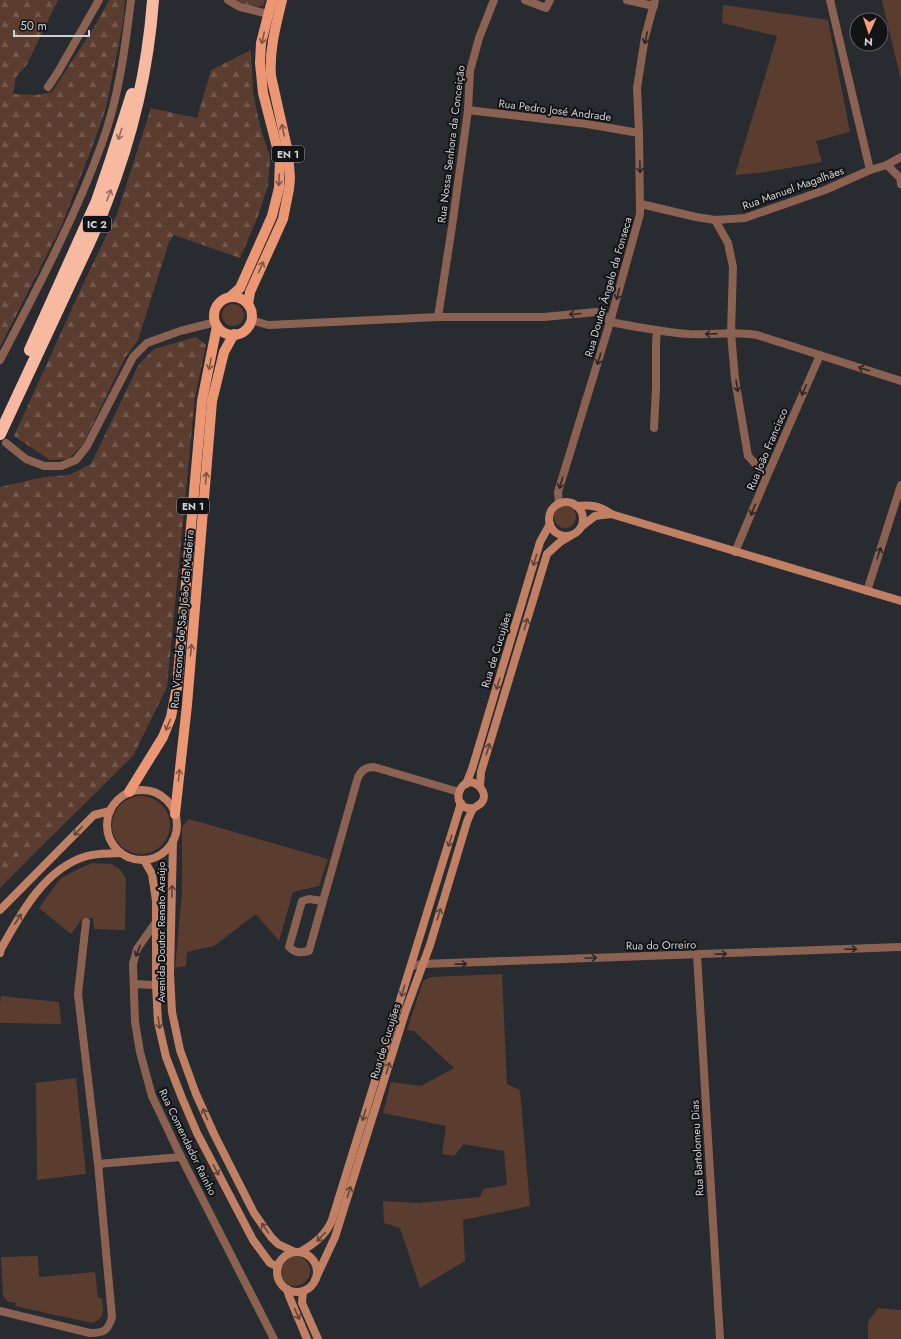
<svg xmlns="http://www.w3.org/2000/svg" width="901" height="1339" viewBox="0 0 901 1339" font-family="Jost,sans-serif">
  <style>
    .grass { fill: #5b3d30 }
    .forest { fill: url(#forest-firs) }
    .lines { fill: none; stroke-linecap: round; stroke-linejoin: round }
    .street { stroke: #8b6251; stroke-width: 8 }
    .secondary { stroke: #c18064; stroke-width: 8 }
    .primary { stroke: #eb9773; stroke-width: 10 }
    .highway { stroke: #f7b99f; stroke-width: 12 }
    .oneway { stroke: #7e5544 }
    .oneway2 { stroke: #302724 }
    .oneway3 { stroke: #906e61 }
    .oneway4 { stroke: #614439 }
    .labels { text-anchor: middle; stroke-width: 4; stroke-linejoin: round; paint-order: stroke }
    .shield { fill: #121315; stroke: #96989b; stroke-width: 1 }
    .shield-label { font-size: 10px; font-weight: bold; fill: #cfd1d5 }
    .street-label { font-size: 11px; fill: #cfd1d5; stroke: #121315 }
  </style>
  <defs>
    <pattern id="forest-firs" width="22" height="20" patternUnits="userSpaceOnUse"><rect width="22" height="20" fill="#5b3d30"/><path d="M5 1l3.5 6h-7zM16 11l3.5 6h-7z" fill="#72584d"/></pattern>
  </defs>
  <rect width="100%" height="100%" fill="#282b30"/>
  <g class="grass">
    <polygon points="882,0 901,0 901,80"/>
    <polygon points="723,5 828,20 850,132 816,141 822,162 766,172 735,175 777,36 722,23"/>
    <circle cx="233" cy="315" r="11"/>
    <circle cx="565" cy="517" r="11"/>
    <circle cx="141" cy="825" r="29"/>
    <polygon points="189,819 328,859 319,886 293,892 279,941 256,914 214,946 187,952 186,966 175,968 182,893 182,827"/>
    <polygon points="50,838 0,888 0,884"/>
    <polygon points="92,863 111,864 121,870 126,879 125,930 94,929 93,918 82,919 71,934 39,908 60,879 74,871"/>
    <polygon points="502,974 507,1084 520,1090 530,1206 463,1220 465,1261 420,1288 400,1228 384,1223 383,1201 419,1203 480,1197 483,1189 507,1185 504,1151 464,1144 454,1156 442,1154 446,1126 383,1113 391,1082 421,1086 454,1068 414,1031 407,1030 423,981 430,977"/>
    <polygon points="1,996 59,1002 61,1024 0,1023 0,1003"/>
    <polygon points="76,1078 86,1174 37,1180 36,1083"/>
    <circle cx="295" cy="1271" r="15"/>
    <path d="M38 1256 39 1277 95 1272 98 1297 102 1299C103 1312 106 1318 92 1323L15 1306 16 1303 7 1301 3 1295 1 1257Z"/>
    <polygon points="878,1308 901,1310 901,1339 868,1339 868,1322"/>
  </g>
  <g class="forest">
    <polygon points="0,0 58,0 26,66 16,77 13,94 37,95 52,92 96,24 109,0 125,0 123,23 106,108 94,142 61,227 0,347"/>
    <polygon points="236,0 265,0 263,6 252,7"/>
    <polygon points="251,50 253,92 260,126 270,157 268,185 257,219 240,258 174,235 169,242 138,340 125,358 83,444 69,459 50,460 14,436 84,282 117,214 151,108 197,118 211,70"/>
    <polygon points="196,337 206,345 195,397 167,687 133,756 50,838 0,884 0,487 44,477 69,475 91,464 139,364 154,349"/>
  </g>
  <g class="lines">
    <g class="street">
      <polyline points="228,0 240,7 268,14"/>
      <polyline points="525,0 546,8 550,0"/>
      <polyline points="627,0 654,6"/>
      <polyline points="830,0 870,170"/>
      <polyline points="48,87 58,72 99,0"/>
      <polyline points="468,110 587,124 639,133"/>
      <polyline points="887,165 900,178 901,184"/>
      <polyline points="641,204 696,217 715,220 745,218 825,190 870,170 887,165 901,157"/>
      <polyline points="715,220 728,243 733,267 731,333 735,379 748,456 767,476"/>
      <polyline points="438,317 453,220 468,110 470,71 479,38 494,0"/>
      <polyline points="251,320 268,325 438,317 544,317 596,312 604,315 610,322"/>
      <path d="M610 322C637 327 662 332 689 334 712 335 734 331 757 335L901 381"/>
      <path d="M0 360C37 289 75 218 102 143 119 97 125 48 131 0"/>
      <polyline points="654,428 656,389 656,344 657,331"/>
      <polyline points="6,443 26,459 44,466 61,466 76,460 87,446 133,357 147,343 180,331 216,322"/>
      <polyline points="559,504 558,492 610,322 640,214 639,133 637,88 645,37 655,0"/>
      <polyline points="735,552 767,476 820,355"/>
      <polyline points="867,591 901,485"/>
      <path d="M323 901 309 951C300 953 295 953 289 947L302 901 309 899 323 901 358 777C362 770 366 767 374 767L459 792"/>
      <polyline points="156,922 137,949 133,964 135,1022 140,1052 152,1096 181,1157 274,1339"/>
      <polyline points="697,955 720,1339"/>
      <polyline points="411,966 422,964 901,947"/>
      <polyline points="134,984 156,985"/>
      <polyline points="98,1164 181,1157"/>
      <path d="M0 1311 90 1333C104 1333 108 1331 112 1317L98 1164 78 994 86 922"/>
    </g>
    <g class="secondary">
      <circle cx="566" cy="519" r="17"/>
      <path d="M576 506C590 505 599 505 611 514L901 601"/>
      <polyline points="582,526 595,516 611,514"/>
      <polyline points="466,784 472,769 540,542 550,524"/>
      <polyline points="480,786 481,772 547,554 560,542 570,536"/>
      <circle cx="142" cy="825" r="35"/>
      <polyline points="173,841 170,974 172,1012 180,1050 196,1094 214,1134 254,1213 271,1237 278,1244 295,1252"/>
      <polyline points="144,860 152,874 156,901 156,985 158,1022 166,1057 182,1098 197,1133 253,1240 270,1263 278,1267"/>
      <polyline points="0,910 94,815 110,811"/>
      <path d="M0 953 1 949C21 913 45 868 87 856 98 853 109 854 120 853"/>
      <path d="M300 1252C314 1244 326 1235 332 1220L461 803"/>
      <circle cx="297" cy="1272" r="20"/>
      <path d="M315 1280 335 1237 406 1010 430 945 467 822C469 817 471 811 474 808 478 805 483 804 484 797 484 793 482 789 479 786 461 770 446 811 474 808"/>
      <polyline points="287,1289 289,1296 307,1339"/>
      <polyline points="303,1291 302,1303 318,1339"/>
    </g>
    <g class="primary">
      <polyline points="230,297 240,288 272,216 279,188 280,159 263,93 260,63 261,43 272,0"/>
      <circle cx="233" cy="316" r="19"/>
      <path d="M248 304 250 292 283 219 289 189 290 178 288 152 271 76C269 50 276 25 282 0"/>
      <polyline points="129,792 163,737 171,717 177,687 202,401 217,326"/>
      <polyline points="175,814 187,705 212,401 224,352 234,334"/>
    </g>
    <g class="highway">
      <polyline points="30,350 97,201 111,160 132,94"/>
      <path d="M0 434C23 385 45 337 68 288 81 260 95 232 106 203 132 137 148 70 153 0"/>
    </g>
  </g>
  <defs><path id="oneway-shaft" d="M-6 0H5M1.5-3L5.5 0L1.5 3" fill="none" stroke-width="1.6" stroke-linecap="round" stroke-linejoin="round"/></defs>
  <g class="oneway">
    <use href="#oneway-shaft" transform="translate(263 38) rotate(102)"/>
    <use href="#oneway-shaft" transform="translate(283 130) rotate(-103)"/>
    <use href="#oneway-shaft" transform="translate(279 180) rotate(91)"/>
    <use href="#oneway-shaft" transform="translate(261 267) rotate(-66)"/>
    <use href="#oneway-shaft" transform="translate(210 364) rotate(101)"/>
    <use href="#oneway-shaft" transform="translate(206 478) rotate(-85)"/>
    <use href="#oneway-shaft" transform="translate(191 650) rotate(-85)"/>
    <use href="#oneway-shaft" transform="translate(168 725) rotate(112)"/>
    <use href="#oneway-shaft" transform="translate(179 775) rotate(-84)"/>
  </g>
  <g class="oneway2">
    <use href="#oneway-shaft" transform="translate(646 38) rotate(102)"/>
    <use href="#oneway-shaft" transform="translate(640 167) rotate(89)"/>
    <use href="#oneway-shaft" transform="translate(618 294) rotate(105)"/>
    <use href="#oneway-shaft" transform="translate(575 314) rotate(175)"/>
    <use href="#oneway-shaft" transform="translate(711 334) rotate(178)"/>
    <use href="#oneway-shaft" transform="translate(599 359) rotate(107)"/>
    <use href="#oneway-shaft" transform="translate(864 369) rotate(-162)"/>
    <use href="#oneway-shaft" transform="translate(737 386) rotate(81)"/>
    <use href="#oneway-shaft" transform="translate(804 390) rotate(114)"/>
    <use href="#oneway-shaft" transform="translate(561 483) rotate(107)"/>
    <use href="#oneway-shaft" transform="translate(753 510) rotate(112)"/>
    <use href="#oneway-shaft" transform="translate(879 553) rotate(-72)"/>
    <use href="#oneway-shaft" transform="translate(851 949) rotate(-2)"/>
    <use href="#oneway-shaft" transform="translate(138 951) rotate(112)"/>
    <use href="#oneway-shaft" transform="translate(721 954) rotate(-2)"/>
    <use href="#oneway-shaft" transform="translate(591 958) rotate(-3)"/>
    <use href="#oneway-shaft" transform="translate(461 964) rotate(-2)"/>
  </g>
  <g class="oneway3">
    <use href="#oneway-shaft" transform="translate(120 134) rotate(108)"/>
    <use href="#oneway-shaft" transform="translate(109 195) rotate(-70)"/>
  </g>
  <g class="oneway4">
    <use href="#oneway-shaft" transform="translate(535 560) rotate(107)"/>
    <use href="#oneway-shaft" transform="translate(526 624) rotate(-73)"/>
    <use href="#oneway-shaft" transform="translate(498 684) rotate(107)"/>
    <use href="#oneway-shaft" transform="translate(488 749) rotate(-73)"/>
    <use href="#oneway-shaft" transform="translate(78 831) rotate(134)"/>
    <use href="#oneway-shaft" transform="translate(450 841) rotate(107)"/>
    <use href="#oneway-shaft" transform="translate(172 891) rotate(-89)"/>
    <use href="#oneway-shaft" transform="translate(439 914) rotate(-73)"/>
    <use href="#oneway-shaft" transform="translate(18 919) rotate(-57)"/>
    <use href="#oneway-shaft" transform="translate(403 991) rotate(107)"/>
    <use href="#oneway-shaft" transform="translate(159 1023) rotate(81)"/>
    <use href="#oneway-shaft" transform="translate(388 1068) rotate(-73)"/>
    <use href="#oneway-shaft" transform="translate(205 1114) rotate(-113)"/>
    <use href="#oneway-shaft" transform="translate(364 1115) rotate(107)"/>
    <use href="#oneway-shaft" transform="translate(216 1170) rotate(62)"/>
    <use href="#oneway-shaft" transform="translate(349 1192) rotate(-72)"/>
    <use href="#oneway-shaft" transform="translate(265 1228) rotate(-125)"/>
    <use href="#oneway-shaft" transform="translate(321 1237) rotate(134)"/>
    <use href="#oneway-shaft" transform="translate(297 1314) rotate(66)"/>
  </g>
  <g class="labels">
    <g class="shield">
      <rect x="272" y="146" width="32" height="16" rx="3"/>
      <rect x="83" y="216" width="28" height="16" rx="3"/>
      <rect x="177" y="498" width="32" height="16" rx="3"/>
    </g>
    <g class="shield-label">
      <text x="288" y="158">EN 1</text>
      <text x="97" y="228">IC 2</text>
      <text x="193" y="510">EN 1</text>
    </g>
    <g class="street-label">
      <text transform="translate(555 110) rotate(7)" y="4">Rua Pedro José Andrade</text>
      <text transform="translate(451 144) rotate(-83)" y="4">Rua Nossa Senhora da Conceição</text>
      <text transform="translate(793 188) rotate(-20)" y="4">Rua Manuel Magalhães</text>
      <text transform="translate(608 287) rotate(-74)" y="4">Rua Doutor Ângelo da Fonseca</text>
      <text transform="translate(767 449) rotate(-67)" y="4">Rua João Francisco</text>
      <text transform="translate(182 619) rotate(-85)" y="4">Rua Visconde de São João da Madeira</text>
      <text transform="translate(496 650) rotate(-73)" y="4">Rua de Cucujães</text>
      <text transform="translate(161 932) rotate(-90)" y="4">Avenida Doutor Renato Araújo</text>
      <text transform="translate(661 945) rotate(-1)" y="4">Rua do Orreiro</text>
      <text transform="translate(385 1041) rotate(-73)" y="4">Rua de Cucujães</text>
      <text transform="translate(188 1142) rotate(64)" y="4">Rua Comendador Rainho</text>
      <text transform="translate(697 1148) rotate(-93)" y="4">Rua Bartolomeu Dias</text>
    </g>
  </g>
  <g transform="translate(869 32) rotate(183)"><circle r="19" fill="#121315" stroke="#5e5f62"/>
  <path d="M0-3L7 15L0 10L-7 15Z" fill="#f2a17e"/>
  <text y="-6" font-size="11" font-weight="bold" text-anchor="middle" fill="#cfd1d5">N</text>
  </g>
  <path d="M14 30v6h75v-6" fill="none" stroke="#cfd1d5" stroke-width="2"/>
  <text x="20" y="30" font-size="12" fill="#cfd1d5" stroke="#121315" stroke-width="3" paint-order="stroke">50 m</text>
</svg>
